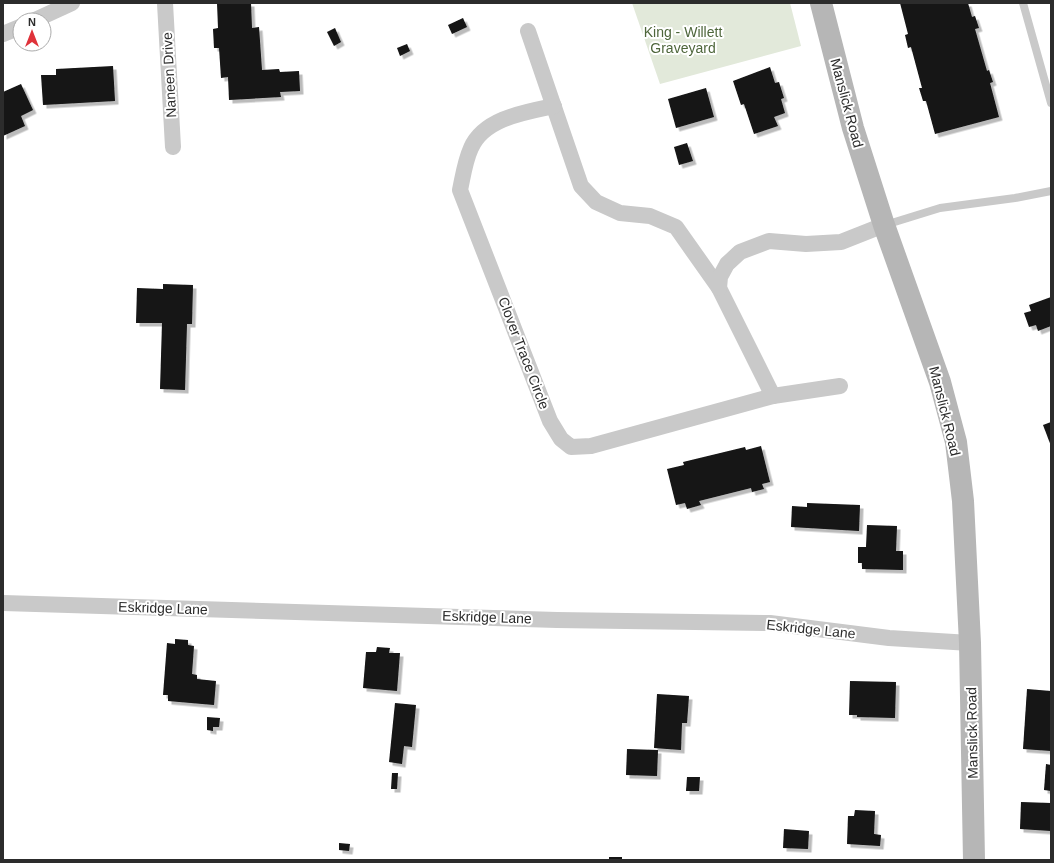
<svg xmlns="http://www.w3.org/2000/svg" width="1054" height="863" viewBox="0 0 1054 863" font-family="Arial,sans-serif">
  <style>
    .green { fill: #e2e9da }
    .building { fill: #131313; filter: url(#shadow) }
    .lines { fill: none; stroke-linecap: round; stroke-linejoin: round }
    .lane { stroke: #c9c9c9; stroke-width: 8 }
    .street { stroke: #c9c9c9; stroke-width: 16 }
    .secondary { stroke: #b6b6b6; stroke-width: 22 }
    .labels { text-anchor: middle; stroke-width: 4; stroke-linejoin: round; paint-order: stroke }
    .park-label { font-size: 14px; fill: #4e663b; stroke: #fff }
    .street-label { font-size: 14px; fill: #2c2c2c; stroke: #fff }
  </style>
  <defs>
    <filter id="shadow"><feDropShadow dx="3.5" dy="3.5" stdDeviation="0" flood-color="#0004"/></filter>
  </defs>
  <rect width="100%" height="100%" fill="#fff"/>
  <polygon class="green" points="632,3 790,3 801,46 660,84"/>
  <g class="building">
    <polygon points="217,3 251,3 252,28 259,27 262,70 279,69 280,72 299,71 300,91 280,92 281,97 229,100 228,77 221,78 219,48 214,48 213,29 218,28"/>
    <polygon points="900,3 968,3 972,17 975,16 979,28 975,29 987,71 989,70 993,82 990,83 999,117 935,134 926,101 923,101 919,88 922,88 911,47 908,48 905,35 908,34"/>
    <polygon points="463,18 467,27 452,34 448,25"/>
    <polygon points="335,28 341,42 334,46 327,32"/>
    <polygon points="407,44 410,51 400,56 397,48"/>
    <polygon points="113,66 115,101 43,105 41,75 56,75 56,69"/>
    <polygon points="770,67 775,83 779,82 784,98 781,99 785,113 774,117 778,126 754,134 744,104 741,105 733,81"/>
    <polygon points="21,84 33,110 21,116 25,126 3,136 3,92"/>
    <polygon points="706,88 714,117 676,128 668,99"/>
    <polygon points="687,143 693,161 679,165 674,147"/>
    <polygon points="163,284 193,285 192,324 187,324 185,390 160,389 162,323 136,323 137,288 163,289"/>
    <polygon points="1051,297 1051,326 1038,331 1036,325 1029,327 1024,313 1031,311 1029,305"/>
    <polygon points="1051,422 1051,446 1043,425"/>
    <polygon points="761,446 770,482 762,484 764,489 752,492 751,488 699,501 701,505 687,509 685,503 676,505 667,469 684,465 683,462 745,447 746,450"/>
    <polygon points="807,503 860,505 859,531 791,527 792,506 807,507"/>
    <polygon points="867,525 897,526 896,551 903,551 903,570 862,569 862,563 858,563 858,547 866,547"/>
    <polygon points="175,639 188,640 188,645 194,646 192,674 197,675 197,679 216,681 214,705 168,701 168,695 163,695 167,643 175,644"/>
    <polygon points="377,647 390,648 389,653 400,653 397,691 363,688 366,652 376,652"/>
    <polygon points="850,681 896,682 895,718 857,717 857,715 849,715"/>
    <polygon points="1027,689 1051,691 1051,751 1023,749"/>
    <polygon points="657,694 689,696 687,723 682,723 681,750 654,748"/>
    <polygon points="395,703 416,705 412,747 404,746 402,764 389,762"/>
    <polygon points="207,717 220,718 219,727 213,727 213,731 207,730"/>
    <polygon points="627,749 658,750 657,776 626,775"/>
    <polygon points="1046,764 1051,765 1051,791 1044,790"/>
    <polygon points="392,773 398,773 397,789 391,789"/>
    <polygon points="687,777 700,777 699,791 686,791"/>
    <polygon points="1021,802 1051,803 1051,831 1020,829"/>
    <polygon points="855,810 875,811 874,834 881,835 880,846 847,844 848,816 854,816"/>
    <polygon points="784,829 809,831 808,849 783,848"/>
    <polygon points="339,843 350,844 349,851 339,850"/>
    <rect x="609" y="857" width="13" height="3"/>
  </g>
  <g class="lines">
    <g class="lane">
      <polyline points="1023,3 1051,103"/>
      <polyline points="885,225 940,208 1015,198 1051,191"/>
    </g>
    <g class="street">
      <polyline points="165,3 173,147"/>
      <polyline points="35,20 72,3"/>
      <polyline points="528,31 581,186 596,202 620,213 650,216 676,227 719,288 773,396"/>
      <polyline points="3,34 20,27"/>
      <path d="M554 106C526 112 484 118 471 148 465 161 463 176 460 190L550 421 561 439 571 447 591 446 773 396 840 386"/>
      <polyline points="719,288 720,277 727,264 740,252 769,241 806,244 841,242 884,225"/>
      <polyline points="3,603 557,620 770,623 889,638 970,643"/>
    </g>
    <polyline class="secondary" points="821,3 853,128 884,225 940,382 956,442 963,501 970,643 974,860"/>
  </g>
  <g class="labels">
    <g class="park-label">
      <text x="683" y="37">King - Willett<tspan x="683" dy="16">Graveyard</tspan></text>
    </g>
    <g class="street-label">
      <text transform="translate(169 75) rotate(-93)" y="5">Naneen Drive</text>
      <text transform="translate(847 103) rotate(75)" y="5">Manslick Road</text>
      <text transform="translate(524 353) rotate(69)" y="5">Clover Trace Circle</text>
      <text transform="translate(945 411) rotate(76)" y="5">Manslick Road</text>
      <text transform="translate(163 608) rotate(2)" y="5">Eskridge Lane</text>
      <text transform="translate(487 617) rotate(2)" y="5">Eskridge Lane</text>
      <text transform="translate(811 629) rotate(6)" y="5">Eskridge Lane</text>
      <text transform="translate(972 733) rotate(-91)" y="5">Manslick Road</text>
    </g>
  </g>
  <rect width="1054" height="863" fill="none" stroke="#2c2c2c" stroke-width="8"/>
  <g transform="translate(32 32)"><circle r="19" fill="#ffffff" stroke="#ababab"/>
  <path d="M0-3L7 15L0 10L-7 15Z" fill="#df323a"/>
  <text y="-6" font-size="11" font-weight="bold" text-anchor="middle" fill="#2c2c2c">N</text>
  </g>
</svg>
